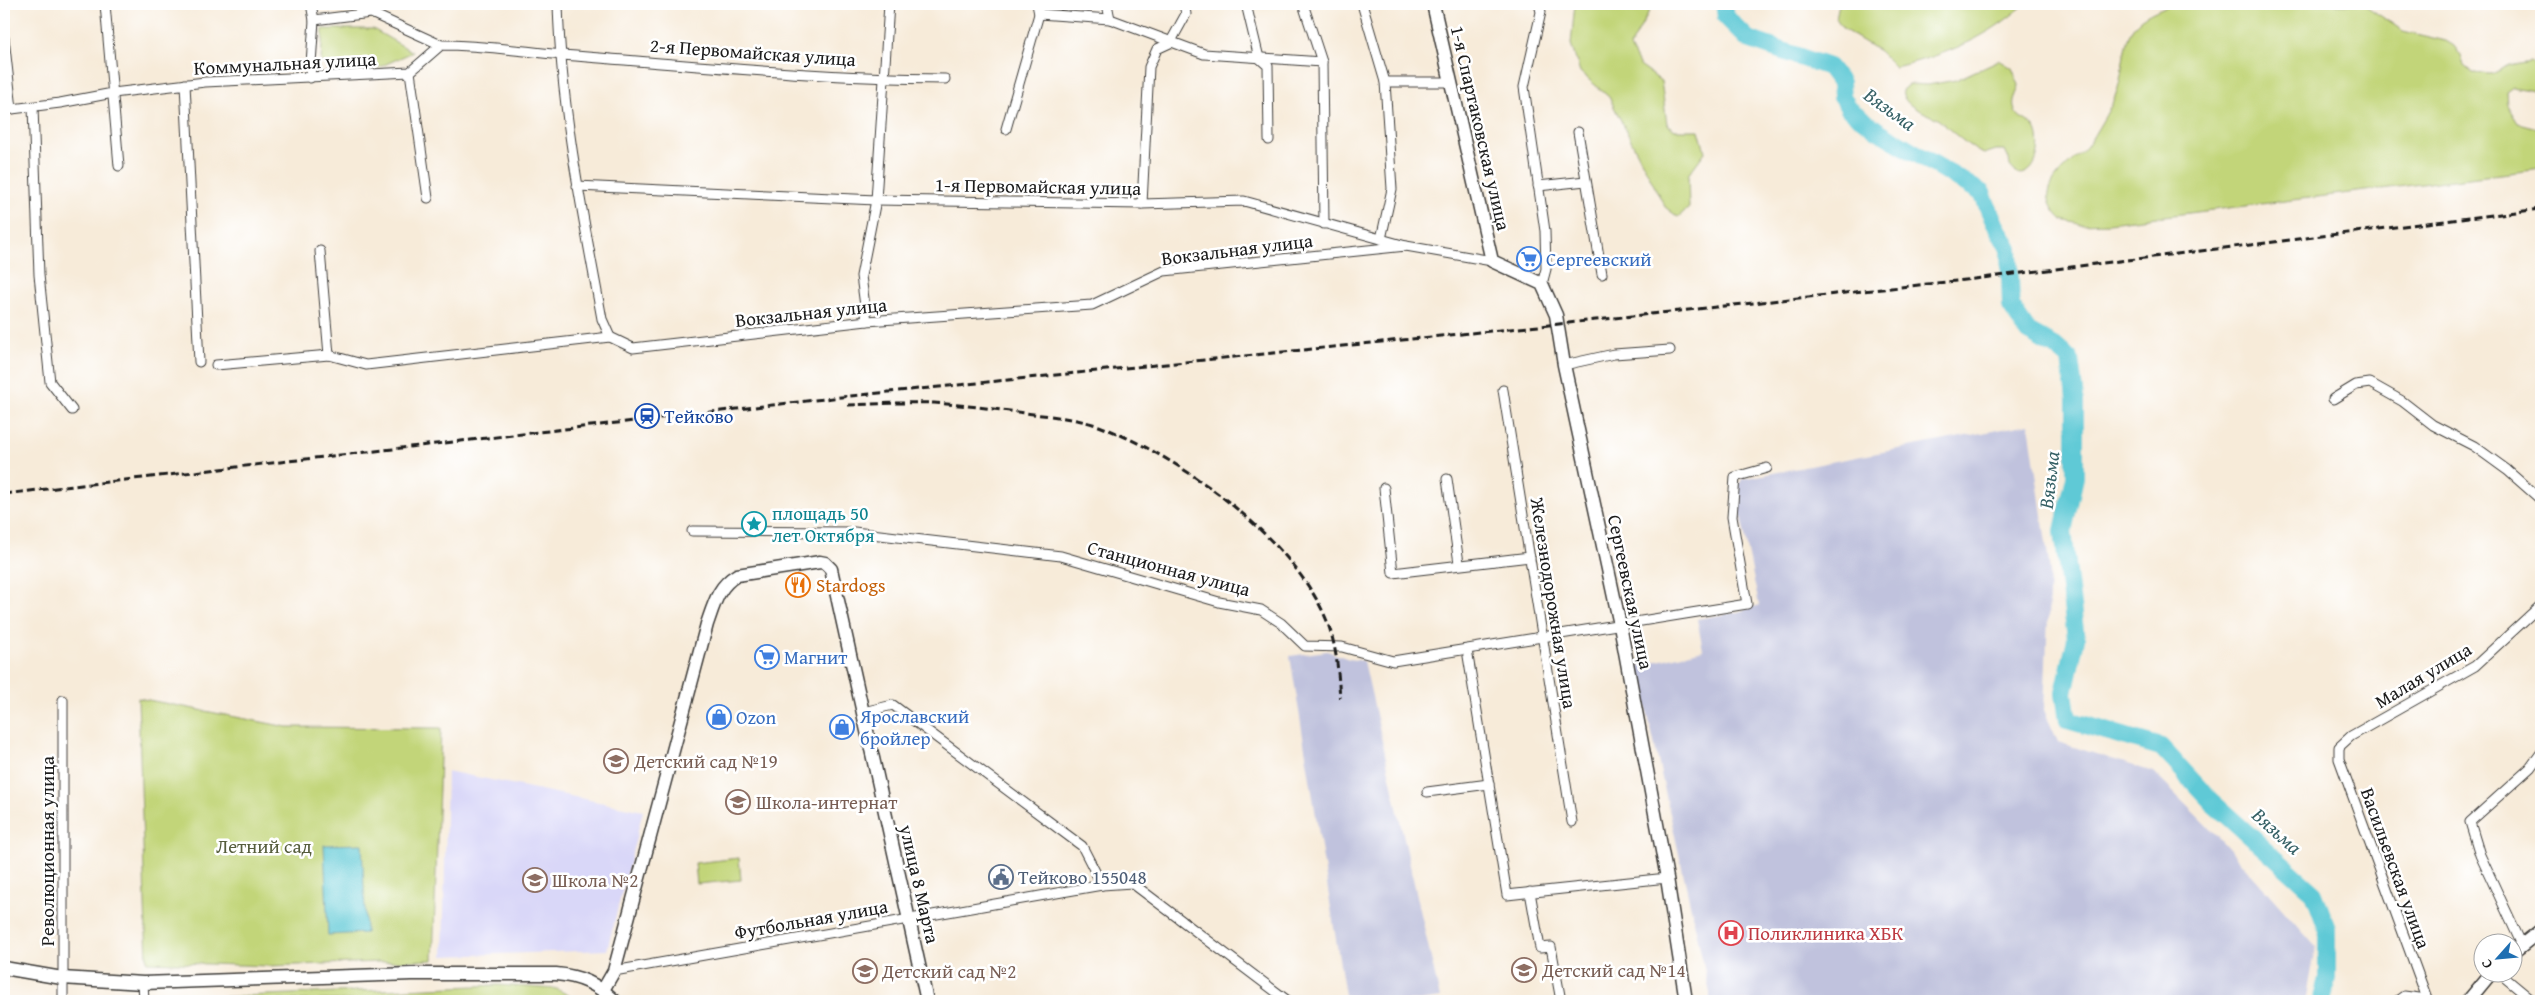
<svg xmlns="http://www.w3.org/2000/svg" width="2545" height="1005" viewBox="0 0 2545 1005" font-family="'Gentium Book Plus',serif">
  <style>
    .built { fill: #d9d7f8 }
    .industrial { fill: #c0c2dd }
    .green { fill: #c2d579; stroke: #6f784a }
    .water { fill: #5ec9d6; stroke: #3d7279 }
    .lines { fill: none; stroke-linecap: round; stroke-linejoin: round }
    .river { stroke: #5ec9d6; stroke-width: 18 }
    .street-casing { stroke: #3d3b38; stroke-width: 11 }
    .secondary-casing { stroke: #3d3b38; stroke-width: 15 }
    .street { stroke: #fff; stroke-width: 9 }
    .secondary { stroke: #fff; stroke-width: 12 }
    .rail { stroke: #1c1c1c; stroke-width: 3; stroke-dasharray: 8 4; stroke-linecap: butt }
    .labels { text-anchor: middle; stroke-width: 5; stroke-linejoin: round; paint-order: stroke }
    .street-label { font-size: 19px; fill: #1c1c1c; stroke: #fff }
    .shop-label { font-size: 19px; fill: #366cbe; stroke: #fff; text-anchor: start }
    .transit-label { font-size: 19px; fill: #164399; stroke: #fff; text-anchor: start }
    .culture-label { font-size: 19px; fill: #0d838f; stroke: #fff; text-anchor: start }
    .food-label { font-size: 19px; fill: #c56008; stroke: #fff; text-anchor: start }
    .education-label { font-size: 19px; fill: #785e54; stroke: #fff; text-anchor: start }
    .park-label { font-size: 19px; fill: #565d3d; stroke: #fff }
    .service-label { font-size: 19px; fill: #4e5e75; stroke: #fff; text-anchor: start }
    .health-label { font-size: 19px; fill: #be3a42; stroke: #fff; text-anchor: start }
    .water-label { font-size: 20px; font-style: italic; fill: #366166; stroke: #fff }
  </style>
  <rect width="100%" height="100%" fill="#fff"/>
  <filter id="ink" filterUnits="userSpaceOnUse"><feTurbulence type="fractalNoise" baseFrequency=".02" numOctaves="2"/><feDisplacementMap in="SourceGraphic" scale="10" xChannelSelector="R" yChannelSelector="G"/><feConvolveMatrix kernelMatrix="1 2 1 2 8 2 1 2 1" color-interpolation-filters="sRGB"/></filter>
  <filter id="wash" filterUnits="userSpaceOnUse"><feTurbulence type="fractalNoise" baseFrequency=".0096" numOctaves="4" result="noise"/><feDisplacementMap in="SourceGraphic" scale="20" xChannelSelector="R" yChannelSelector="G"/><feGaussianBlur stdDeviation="1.12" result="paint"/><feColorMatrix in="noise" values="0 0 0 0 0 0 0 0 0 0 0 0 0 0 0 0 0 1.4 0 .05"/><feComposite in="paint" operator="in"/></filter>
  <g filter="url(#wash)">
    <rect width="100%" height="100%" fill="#f7ebd9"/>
    <polygon class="built" points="447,771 643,811 607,950 443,956"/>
    <g class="industrial">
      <polygon points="2029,424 2050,571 2044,710 2058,742 2153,772 2221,840 2316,947 2307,996 2303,1001 1710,1001 1710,993 1637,666 1703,650 1697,619 1738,612 1759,605 1736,492 1742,479"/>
      <polygon points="1327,651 1349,659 1364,661 1440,998 1420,1001 1346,1001 1290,656"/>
    </g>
    <g class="green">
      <polygon points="1575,4 1653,4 1630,47 1640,66 1661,81 1667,124 1674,130 1699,130 1705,152 1688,175 1689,208 1678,217 1665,207 1609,97 1580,72 1571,44"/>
      <path d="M1839 4H2025C1986 39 1946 55 1895 67L1879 51 1843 29 1836 18Z"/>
      <path d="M2172 4H2363L2403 31 2446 41 2454 46 2461 56 2464 66 2473 73 2491 74 2509 65 2530 61 2537 68 2538 83 2534 91 2513 87 2506 92 2507 105 2518 123 2541 129V169L2109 223 2079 224 2062 220C2055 213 2047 203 2049 193 2053 171 2079 159 2090 142 2101 123 2116 101 2120 80 2124 62 2123 44 2133 28 2140 16 2160 9 2172 4Z"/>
      <polygon points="323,29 373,29 413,52 375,69 327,67 321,61"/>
      <path d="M1999 60 2012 68 2019 85C2018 93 2012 99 2014 107 2017 120 2029 119 2035 128 2042 139 2039 168 2025 173 2018 176 2014 171 2010 166L2009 159 2005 150H1996L1984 154 1977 151C1964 142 1952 132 1940 121 1928 111 1904 110 1902 90L1909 84 1928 85 1956 80Z"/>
      <polygon points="138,698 287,727 441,728 433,960 269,966 147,962"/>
      <polygon points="739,858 741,880 697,884 695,863"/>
      <polygon points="498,985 557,989 579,1001 152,1000"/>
    </g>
    <polygon class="water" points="362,844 366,933 328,935 324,845"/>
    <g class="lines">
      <polyline class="river" points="1724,4 1726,17 1748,39 1829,67 1841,83 1842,96 1849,109 1877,130 1982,193 1994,222 2009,249 2011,306 2028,332 2057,348 2070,359 2075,399 2075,477 2063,531 2076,639 2064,693 2068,720 2161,747 2211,801 2314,893 2327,929 2327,979 2321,1001"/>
    </g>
  </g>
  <g filter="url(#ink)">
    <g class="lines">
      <defs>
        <g id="street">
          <polyline points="105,4 119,166"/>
          <path d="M558 4C561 110 583 215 602 319L610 337"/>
          <polyline points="1107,4 1110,19"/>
          <polyline points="1246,4 1259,58 1268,66 1269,140"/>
          <polyline points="1303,4 1322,62 1324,224"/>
          <polyline points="1362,4 1385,82 1392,189 1381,239"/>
          <polyline points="1539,4 1541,12 1524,87 1545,231 1546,269 1542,284"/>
          <polyline points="1039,14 1110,19 1204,54 1322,62"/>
          <polyline points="314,20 371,13 441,45"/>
          <polyline points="4,38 12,109"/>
          <polyline points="410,72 428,198"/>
          <polyline points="310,78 314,20 311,4"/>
          <polyline points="1385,82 1451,82"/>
          <polyline points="185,84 199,362"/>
          <polyline points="33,107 39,275 50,382 72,410"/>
          <path d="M4 110 60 103 113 93 205 82 410 72 441 45C483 45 520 51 562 55 689 65 817 78 945 79"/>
          <polyline points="1006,129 1039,14 1037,4"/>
          <polyline points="1578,132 1602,274"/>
          <polyline points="577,186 876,200 1142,204 1244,201 1406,246 1492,261"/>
          <polyline points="1538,186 1586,181"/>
          <polyline points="1142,204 1149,67 1157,49 1170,43 1186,14 1184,4"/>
          <polyline points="320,251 329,355"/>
          <polyline points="867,321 861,276 876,200 889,4"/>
          <polyline points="216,365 329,355 366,365 610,337 633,348 867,321 1092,305 1164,271 1406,246"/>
          <polyline points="1564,365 1614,354 1670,350"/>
          <polyline points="1503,390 1572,822"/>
          <polyline points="2333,399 2356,385 2370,383 2402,401 2433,425 2474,446 2507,470 2541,500"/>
          <polyline points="1447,479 1459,563"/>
          <polyline points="1384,488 1393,573 1530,557"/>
          <polyline points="692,531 854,532 1061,556 1219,602 1261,610 1281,623 1305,646 1342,647 1393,661 1747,604 1732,517 1735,477 1767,468"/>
          <polyline points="1467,650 1507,895 1667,878"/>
          <polyline points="863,712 893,705 1082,846 1102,885 1132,883 1288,1001"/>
          <polyline points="1427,792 1489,784"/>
          <polyline points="1530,892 1540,948 1551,947 1561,1001"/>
          <polyline points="2522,945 2480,855 2470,822 2530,768 2541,753"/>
          <polyline points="614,971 1102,885"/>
          <polyline points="2498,972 2533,1001"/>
          <polyline points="143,983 144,1001"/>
          <polyline points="63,1001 63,700"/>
          <polyline points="2397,1001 2404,996 2427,999"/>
          <polyline points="2428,1001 2339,759 2339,747 2351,736 2475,666 2541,605"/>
        </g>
        <g id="secondary">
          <polyline points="1433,4 1492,261 1542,284 1556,315 1564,365 1620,625 1667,878 1686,1001"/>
          <polyline points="2512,953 2541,930"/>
          <path d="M4 968 62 978 143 983 412 974H556C580 976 597 984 615 1001"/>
          <path d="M603 990 614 971 707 624C714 604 718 586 737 575L820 562 825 563 831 569 927 1001"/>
          <polyline points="2468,1001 2492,972"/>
        </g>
      </defs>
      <use href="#street" class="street-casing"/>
      <use href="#secondary" class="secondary-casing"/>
      <use href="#street" class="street"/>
      <use href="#secondary" class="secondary"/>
      <g class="rail">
        <path d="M848 405C876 404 906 402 934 403 965 405 995 409 1025 413 1049 416 1076 418 1099 426 1180 456 1294 539 1327 621 1337 647 1338 671 1340 698"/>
        <polyline points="4,494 850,396 1559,324 1974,279 2541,209"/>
      </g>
    </g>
  </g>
  <defs>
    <symbol id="supermarket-ring" viewBox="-11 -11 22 22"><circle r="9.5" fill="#fff" stroke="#3f7fe0" stroke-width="1.5"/><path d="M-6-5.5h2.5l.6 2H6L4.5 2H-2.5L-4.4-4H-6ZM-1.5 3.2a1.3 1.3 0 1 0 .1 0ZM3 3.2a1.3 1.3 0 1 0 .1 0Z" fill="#3f7fe0"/></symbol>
    <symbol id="station-ring" viewBox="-11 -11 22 22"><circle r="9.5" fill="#fff" stroke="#1a4fb4" stroke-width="1.5"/><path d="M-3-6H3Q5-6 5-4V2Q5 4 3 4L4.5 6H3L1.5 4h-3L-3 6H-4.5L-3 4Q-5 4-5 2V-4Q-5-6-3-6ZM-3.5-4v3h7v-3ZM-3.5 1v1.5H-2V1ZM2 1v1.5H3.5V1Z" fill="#1a4fb4"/></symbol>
    <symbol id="sight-ring" viewBox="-11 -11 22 22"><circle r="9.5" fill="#fff" stroke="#0f9aa8" stroke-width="1.5"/><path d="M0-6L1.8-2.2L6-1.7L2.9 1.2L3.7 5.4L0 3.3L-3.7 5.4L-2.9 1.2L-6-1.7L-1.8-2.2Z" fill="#0f9aa8"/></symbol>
    <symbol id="restaurant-ring" viewBox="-11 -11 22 22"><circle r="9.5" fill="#fff" stroke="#e8710a" stroke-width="1.5"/><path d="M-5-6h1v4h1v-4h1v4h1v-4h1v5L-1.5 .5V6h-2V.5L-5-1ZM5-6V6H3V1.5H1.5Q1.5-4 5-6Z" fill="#e8710a"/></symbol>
    <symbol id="shop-ring" viewBox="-11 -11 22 22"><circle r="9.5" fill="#fff" stroke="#3f7fe0" stroke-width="1.5"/><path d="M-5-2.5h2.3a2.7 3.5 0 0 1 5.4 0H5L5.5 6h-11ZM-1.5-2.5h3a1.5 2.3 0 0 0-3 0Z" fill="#3f7fe0"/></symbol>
    <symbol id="school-ring" viewBox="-11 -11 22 22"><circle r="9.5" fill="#fff" stroke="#8d6e63" stroke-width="1.5"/><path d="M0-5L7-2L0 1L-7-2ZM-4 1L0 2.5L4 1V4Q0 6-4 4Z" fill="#8d6e63"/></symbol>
    <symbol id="civic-ring" viewBox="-11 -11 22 22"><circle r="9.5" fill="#fff" stroke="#5c6f8a" stroke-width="1.5"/><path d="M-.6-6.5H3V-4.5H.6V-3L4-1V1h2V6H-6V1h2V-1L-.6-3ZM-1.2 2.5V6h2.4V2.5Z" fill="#5c6f8a"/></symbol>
    <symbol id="hospital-ring" viewBox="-11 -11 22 22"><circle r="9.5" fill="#fff" stroke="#e0444e" stroke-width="1.5"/><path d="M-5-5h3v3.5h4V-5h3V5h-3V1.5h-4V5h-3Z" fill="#e0444e"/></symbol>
  </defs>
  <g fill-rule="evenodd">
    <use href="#supermarket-ring" x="1515" y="245" width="28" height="28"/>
    <use href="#station-ring" x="633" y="402" width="28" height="28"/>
    <use href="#sight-ring" x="740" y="510" width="28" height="28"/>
    <use href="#restaurant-ring" x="784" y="571" width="28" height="28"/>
    <use href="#supermarket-ring" x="753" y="643" width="28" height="28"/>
    <use href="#shop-ring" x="705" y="703" width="28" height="28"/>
    <use href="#shop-ring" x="828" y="713" width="28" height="28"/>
    <use href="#school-ring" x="602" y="747" width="28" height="28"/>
    <use href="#school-ring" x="724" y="788" width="28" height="28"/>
    <use href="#civic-ring" x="987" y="863" width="28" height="28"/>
    <use href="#school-ring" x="521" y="866" width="28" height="28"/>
    <use href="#hospital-ring" x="1717" y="919" width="28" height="28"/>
    <use href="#school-ring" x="1510" y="956" width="28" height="28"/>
    <use href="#school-ring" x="851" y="957" width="28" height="28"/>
  </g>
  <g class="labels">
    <g class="street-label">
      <text transform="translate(753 52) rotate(4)" y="7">2-я Первомайская улица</text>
      <text transform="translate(285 63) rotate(-3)" y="7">Коммунальная улица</text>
      <text transform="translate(1481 128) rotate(77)" y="7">1-я Спартаковская улица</text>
      <text transform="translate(1038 186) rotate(1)" y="7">1-я Первомайская улица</text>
      <text transform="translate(1237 249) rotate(-7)" y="7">Вокзальная улица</text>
      <text transform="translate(811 312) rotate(-6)" y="7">Вокзальная улица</text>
      <text transform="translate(1169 568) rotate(15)" y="7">Станционная улица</text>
      <text transform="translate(1631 592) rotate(78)" y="7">Сергеевская улица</text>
      <text transform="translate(1554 603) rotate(81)" y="7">Железнодорожная улица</text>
      <text transform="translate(2423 675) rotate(-31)" y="7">Малая улица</text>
      <text transform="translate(47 851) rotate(-90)" y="7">Революционная улица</text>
      <text transform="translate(2396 868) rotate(70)" y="7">Васильевская улица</text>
      <text transform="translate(920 884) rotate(77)" y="7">улица 8 Марта</text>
      <text transform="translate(811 919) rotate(-10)" y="7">Футбольная улица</text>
    </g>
    <g class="shop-label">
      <text x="1546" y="266">Сергеевский</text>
      <text x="784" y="664">Магнит</text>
      <text x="860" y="723">Ярославский<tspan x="860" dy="22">бройлер</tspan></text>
      <text x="736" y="724">Ozon</text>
    </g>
    <g class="transit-label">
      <text x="664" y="423">Тейково</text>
    </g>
    <g class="culture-label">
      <text x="772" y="520">площадь 50<tspan x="772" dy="22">лет Октября</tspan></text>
    </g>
    <g class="food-label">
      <text x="816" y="592">Stardogs</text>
    </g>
    <g class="education-label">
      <text x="634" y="768">Детский сад №19</text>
      <text x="756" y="809">Школа-интернат</text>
      <text x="552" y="887">Школа №2</text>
      <text x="1542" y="977">Детский сад №14</text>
      <text x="882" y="978">Детский сад №2</text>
    </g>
    <g class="park-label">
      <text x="264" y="853">Летний сад</text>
    </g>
    <g class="service-label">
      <text x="1018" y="884">Тейково 155048</text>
    </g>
    <g class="health-label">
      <text x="1748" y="940">Поликлиника ХБК</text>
    </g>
    <g class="water-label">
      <text transform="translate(1890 109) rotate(36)" y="7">Вязьма</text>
      <text transform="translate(2049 480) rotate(-83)" y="7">Вязьма</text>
      <text transform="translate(2277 831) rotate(42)" y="7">Вязьма</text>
    </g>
  </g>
  <rect width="2545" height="1005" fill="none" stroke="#fff" stroke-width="20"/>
  <g transform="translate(2498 958) rotate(243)"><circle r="24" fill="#ffffff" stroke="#a4a4a4"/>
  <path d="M0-4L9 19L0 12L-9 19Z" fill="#1f6fb2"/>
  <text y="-8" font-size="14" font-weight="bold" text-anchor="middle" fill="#1c1c1c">С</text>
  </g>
</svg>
